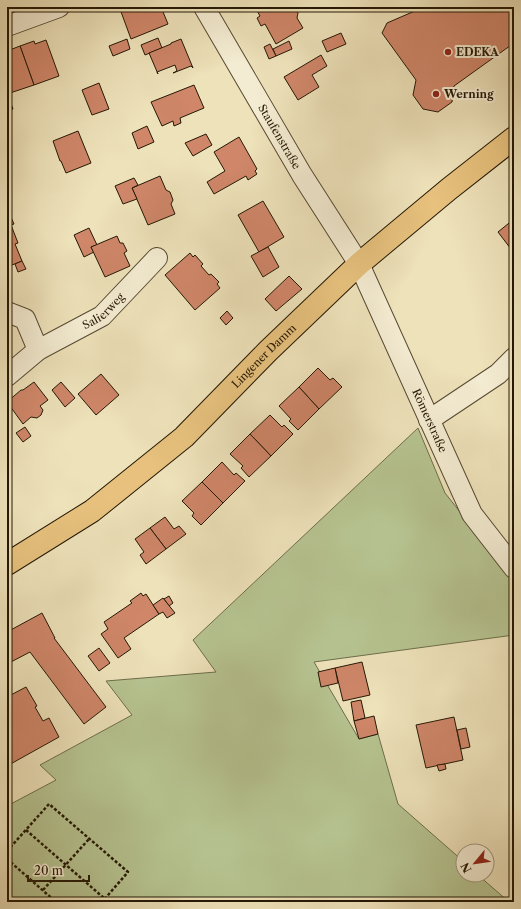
<svg xmlns="http://www.w3.org/2000/svg" width="521" height="909" viewBox="0 0 521 909" font-family="'Libre Caslon Text',serif">
  <style>
    .green { fill: #b6c491; stroke: #6d6e4b }
    .building { fill: #cf8669; stroke: #241805 }
    .lines { fill: none; stroke-linecap: round; stroke-linejoin: round }
    .minor-casing { stroke: #564a32; stroke-width: 22 }
    .major-casing { stroke: #241805; stroke-width: 24 }
    .path { stroke: #241805; stroke-width: 2.5; stroke-dasharray: 3 2; stroke-linecap: butt }
    .minor { stroke: #f4ecd2; stroke-width: 20 }
    .major { stroke: #e7c17d; stroke-width: 22 }
    .poi-dot { fill: #8f2418; stroke: #f4ecd2; stroke-width: 1.5 }
    .labels { text-anchor: middle; stroke-width: 4; stroke-linejoin: round; paint-order: stroke }
    .poi-label { font-size: 11px; font-weight: bold; fill: #241805; stroke: #f4ecd2; text-anchor: start }
    .street-label { font-size: 11px; fill: #241805; stroke: #f4ecd2 }
  </style>
  <rect width="100%" height="100%" fill="#eee2ba"/>
  <filter id="stains"><feTurbulence type="fractalNoise" baseFrequency=".005" numOctaves="4"/><feColorMatrix values="0 0 0 0 .2 0 0 0 0 .09 0 0 0 0 .02 0 0 0 .5 -.17"/></filter>
  <radialGradient id="worn" r=".72"><stop offset=".6" stop-color="#630" stop-opacity="0"/><stop offset="1" stop-color="#630" stop-opacity=".3"/></radialGradient>
  <polygon class="green" points="418,428 445,493 514,580 514,635 314,662 359,739 378,734 398,804 463,861 463,875 478,875 509,902 7,902 7,806 56,780 40,765 132,715 106,681 216,672 193,640"/>
  <g class="building">
    <polygon points="125,7 161,7 168,24 131,39 120,9"/>
    <polygon points="255,7 295,7 298,13 297,18 303,28 276,44 265,24 261,26 257,18 260,16"/>
    <polygon points="424,7 514,7 514,43 454,86 452,102 438,112 423,109 413,95 416,80 382,33 387,23"/>
    <polygon points="341,33 346,44 327,52 322,41"/>
    <polygon points="158,38 162,48 145,55 141,45"/>
    <polygon points="127,39 130,49 113,56 109,46"/>
    <polygon points="181,39 193,68 191,66 173,73 177,71 175,65 157,72 158,74 149,53 171,44 171,43"/>
    <polygon points="46,40 59,76 34,85 20,46 34,41 35,44"/>
    <polygon points="289,41 292,49 276,56 273,49"/>
    <polygon points="270,44 276,56 269,59 264,47"/>
    <polygon points="20,46 34,85 7,94 7,51"/>
    <polygon points="321,55 327,66 312,75 319,87 298,100 284,77"/>
    <polygon points="99,83 109,109 92,115 82,90"/>
    <polygon points="194,85 204,108 180,118 181,123 174,126 173,121 162,126 151,102"/>
    <polygon points="7,93 13,109 7,111"/>
    <polygon points="147,126 154,142 138,149 132,133"/>
    <polygon points="78,131 91,163 66,173 61,161 60,161 53,141"/>
    <polygon points="206,134 212,145 193,156 185,143"/>
    <polygon points="239,137 257,169 255,171 257,174 248,180 246,176 214,194 207,182 225,171 214,152"/>
    <polygon points="160,176 166,190 170,192 173,200 171,204 175,214 148,225 132,188"/>
    <polygon points="134,178 138,185 132,188 137,199 123,204 115,186"/>
    <polygon points="263,201 284,237 259,252 238,215"/>
    <polygon points="10,215 14,224 7,226 7,216"/>
    <polygon points="514,219 514,253 498,232"/>
    <polygon points="11,225 18,243 15,244 22,261 7,267 7,226"/>
    <polygon points="89,228 97,245 91,247 94,252 84,257 74,235"/>
    <polygon points="117,236 120,243 123,243 127,251 124,253 130,266 105,277 91,247"/>
    <polygon points="268,247 279,267 263,277 251,256"/>
    <polygon points="190,253 193,257 195,255 203,264 201,266 209,275 211,274 219,282 217,284 220,288 195,310 165,275"/>
    <polygon points="22,261 26,269 18,272 15,264"/>
    <polygon points="289,276 302,289 276,311 265,299"/>
    <polygon points="227,311 233,318 226,325 220,318"/>
    <polygon points="318,368 330,380 333,378 342,387 319,409 299,387"/>
    <polygon points="101,374 119,395 96,415 78,394"/>
    <polygon points="34,382 48,400 40,406 43,410 41,415 37,418 31,417 23,424 7,402 21,390 23,390"/>
    <polygon points="61,382 75,398 65,407 52,390"/>
    <polygon points="299,387 319,409 298,430 289,421 291,419 279,406"/>
    <polygon points="270,415 282,427 284,425 293,434 271,456 250,434"/>
    <polygon points="25,427 31,436 23,442 16,433"/>
    <polygon points="250,434 271,456 249,477 241,468 243,466 230,454"/>
    <polygon points="222,462 234,475 236,473 245,481 223,503 202,482"/>
    <polygon points="202,482 223,503 201,525 192,516 194,513 182,501"/>
    <polygon points="165,517 174,529 179,526 186,534 166,549 150,528"/>
    <polygon points="150,528 166,549 146,564 140,555 144,552 135,539"/>
    <polygon points="141,593 143,596 146,594 159,614 124,638 131,649 118,658 101,634 108,629 104,622 132,603 130,601"/>
    <polygon points="169,596 173,603 169,606 164,599"/>
    <polygon points="163,598 175,613 167,618 163,612 159,614 153,605"/>
    <polygon points="42,613 55,638 54,638 106,707 84,724 30,652 7,664 7,632"/>
    <polygon points="99,648 110,663 99,671 88,656"/>
    <polygon points="362,662 370,695 343,701 335,668"/>
    <polygon points="335,668 338,683 321,687 318,672"/>
    <polygon points="26,687 37,706 35,707 43,721 49,718 59,737 7,766 7,697"/>
    <polygon points="361,700 365,718 354,721 351,702"/>
    <polygon points="374,716 378,734 359,739 354,721"/>
    <polygon points="454,717 463,760 426,768 416,725"/>
    <polygon points="466,728 470,747 461,749 457,730"/>
    <polygon points="445,764 446,769 439,771 437,765"/>
  </g>
  <g class="lines">
    <defs>
      <g id="minor">
        <path id="s1" d="M204 7 302 175 359 264 472 514 514 568"/>
        <polyline points="7,26 59,7"/>
        <polyline points="7,312 25,319 38,350"/>
        <path id="s2" d="M7 376 38 350 102 316 157 258"/>
        <polyline points="429,420 498,374 514,358"/>
      </g>
      <g id="major">
        <path id="s3" d="M7 564 92 511 184 437 268 351 359 264 449 189 514 138"/>
      </g>
    </defs>
    <use href="#minor" class="minor-casing"/>
    <use href="#major" class="major-casing"/>
    <g class="path">
      <polyline points="26,830 105,899"/>
      <polyline points="7,851 49,804 128,872 102,902"/>
      <polyline points="7,859 56,902"/>
      <polyline points="43,890 89,839"/>
    </g>
    <use href="#minor" class="minor"/>
    <use href="#major" class="major"/>
  </g>
  <g class="poi-dot">
    <circle cx="448" cy="52" r="4"/>
    <circle cx="436" cy="94" r="4"/>
  </g>
  <g class="labels">
    <g class="poi-label">
      <text x="456" y="56">EDEKA</text>
      <text x="444" y="98">Werning</text>
    </g>
    <g class="street-label">
      <text dy="4" stroke="none"><textPath href="#s1" startOffset="150">Staufenstraße</textPath></text>
      <text dy="4" stroke="none"><textPath href="#s2" startOffset="117">Salierweg</textPath></text>
      <text dy="4" stroke="none"><textPath href="#s3" startOffset="332">Lingener Damm</textPath></text>
      <text dy="4" stroke="none"><textPath href="#s1" startOffset="472">Römerstraße</textPath></text>
    </g>
  </g>
  <rect width="521" height="909" fill="none" stroke="#eee2ba" stroke-width="24"/>
  <rect x="8" y="8" width="505" height="893" fill="none" stroke="#241805" stroke-width="2"/>
  <rect x="12" y="12" width="497" height="885" fill="none" stroke="#241805"/>
  <g transform="translate(475 863) rotate(241)"><circle r="19" fill="#f4ecd2" stroke="#a19780"/>
  <path d="M0-3L7 15L0 10L-7 15Z" fill="#8f2418"/>
  <text y="-6" font-size="11" font-weight="bold" text-anchor="middle" fill="#241805">N</text>
  </g>
  <path d="M28 875v6h61v-6" fill="none" stroke="#241805" stroke-width="2"/>
  <text x="34" y="875" font-size="12" fill="#241805" stroke="#f4ecd2" stroke-width="3" paint-order="stroke">20 m</text>
  <rect width="100%" height="100%" filter="url(#stains)"/>
  <rect width="100%" height="100%" fill="url(#worn)"/>
</svg>
